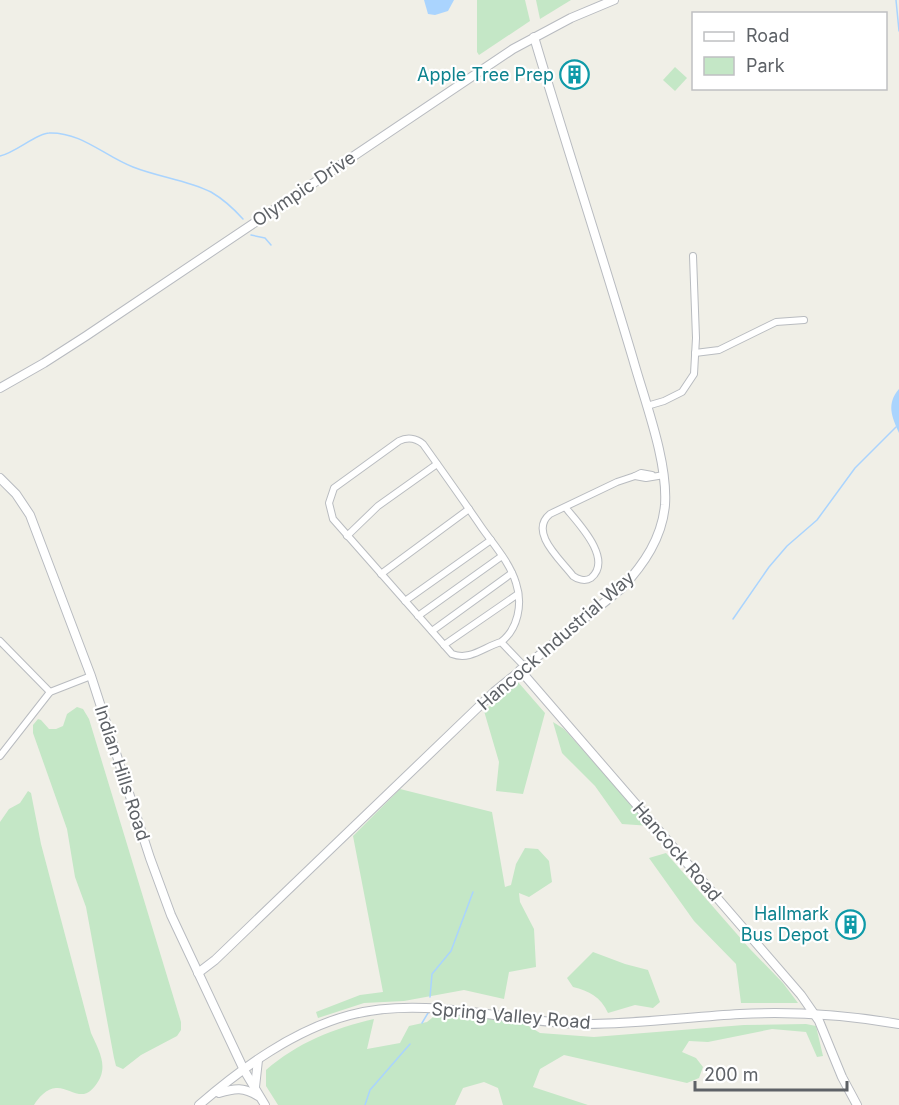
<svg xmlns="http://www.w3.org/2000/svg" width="899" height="1105" viewBox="0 0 899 1105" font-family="Inter,sans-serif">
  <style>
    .green { fill: #c4e7c6 }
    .water { fill: #aad4fe }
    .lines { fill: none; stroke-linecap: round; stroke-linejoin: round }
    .stream { stroke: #aad4fe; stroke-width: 1.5 }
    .street-casing { stroke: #b9bcc0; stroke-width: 8 }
    .secondary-casing { stroke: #b8bbc0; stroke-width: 10 }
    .street { stroke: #fff; stroke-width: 6 }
    .secondary { stroke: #fff; stroke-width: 8 }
    .labels { text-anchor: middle; stroke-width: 4.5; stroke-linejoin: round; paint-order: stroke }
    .culture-label { font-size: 18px; fill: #0d838f; stroke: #fff; text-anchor: end }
    .street-label { font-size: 18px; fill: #5e6267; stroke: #fff }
  </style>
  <rect width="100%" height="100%" fill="#f0efe7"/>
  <g class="green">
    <polygon points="477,0 525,0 530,21 479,55 477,52"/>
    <polygon points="536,0 571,0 540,19"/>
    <polygon points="675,67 687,78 675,91 663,80"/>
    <polygon points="518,682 545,713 523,794 496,791 499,762 484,711"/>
    <polygon points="77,707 83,709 89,719 181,1022 181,1030 177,1036 141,1055 123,1069 116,1066 114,1058 86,907 75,877 67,829 33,733 33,725 38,719 41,720 49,729 56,729 63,726 67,714"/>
    <polygon points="553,722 564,729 651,826 622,824 595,786 562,753"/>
    <polygon points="400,789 492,812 505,887 511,885 516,864 525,848 538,849 549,861 552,882 529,897 519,893 520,902 534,929 536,967 509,972 504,999 464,990 404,1001 364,1003 318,1018 316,1012 360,995 383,992 353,836"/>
    <path d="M28 791 31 793 41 844 91 1033C99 1051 110 1068 95 1086 92 1090 88 1093 84 1094 74 1095 65 1087 56 1088 47 1088 38 1098 34 1105H0V822L9 809 20 803Z"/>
    <polygon points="666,853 750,949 783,983 798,1003 741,1003 736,964 694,921 649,858"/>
    <path d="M593 952 625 964 648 970 660 1002 653 1008 635 1005 608 1013C601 997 589 991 573 987L567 978Z"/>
    <path d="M438 1013 522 1022 540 1033 594 1037 744 1025 806 1024 816 1026 823 1056 817 1057 806 1032 772 1029 708 1042 689 1041 682 1052 696 1058 703 1067 699 1078 687 1083 564 1055 540 1069 533 1087 588 1105H503L498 1088 484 1082 463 1088 455 1105H278L266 1086V1070C297 1043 334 1028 374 1019L367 1049 400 1043 409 1026 427 1022Z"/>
  </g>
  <g class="water">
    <polygon points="424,0 454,0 448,11 435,15 428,14"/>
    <path d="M899 389V433C892 417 886 404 899 389Z"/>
  </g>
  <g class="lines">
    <g class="stream">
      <polyline points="896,0 899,31"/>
      <path d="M0 156C15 153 37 133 49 133 82 132 104 156 133 167 158 177 187 180 211 192 223 199 234 209 243 219"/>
      <polyline points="251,235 265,238 271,245"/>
      <polyline points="733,619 769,567 787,546 817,520 855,468 896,427"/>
      <polyline points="430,997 432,974 451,951 473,892"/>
      <polyline points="422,1023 428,1013"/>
      <polyline points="365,1105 370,1090 410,1044"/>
    </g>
    <defs>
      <g id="street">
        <polyline points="695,353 719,350 776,322 804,320"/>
        <polyline points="647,406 664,401 682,392 694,374 696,338 693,256"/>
        <polyline points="652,475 641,473 635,476 646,478 664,475"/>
        <path d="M565 507C577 522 614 559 591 578 585 582 577 579 573 576 561 560 528 532 550 514L617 482 635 476"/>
        <polyline points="347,536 378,506 437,464"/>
        <polyline points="381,574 469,509"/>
        <polyline points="405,601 491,540"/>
        <polyline points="418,616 502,556"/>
        <polyline points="432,631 512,573"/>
        <polyline points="0,641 50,692"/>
        <path d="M501 642C484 647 470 661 452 654L333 519 329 503 334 488 399 441C407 437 416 438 423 444 443 472 463 500 482 528 494 545 510 563 516 583 523 604 518 629 501 642L524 666"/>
        <polyline points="444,645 518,594"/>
        <polyline points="0,756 50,692 91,676"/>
      </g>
      <g id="secondary">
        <polyline points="0,388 44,363 86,336 513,49 571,18 614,0"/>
        <polyline points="0,478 16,494 30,515 91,676 150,858 171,915 244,1070 265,1105"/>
        <polyline points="520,670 801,995 819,1021 842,1077 857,1105"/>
        <path d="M198 973 215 960 494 692 622 588C644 564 662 538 665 505 668 461 645 402 633 359 601 251 566 145 534 37"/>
        <polyline points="255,1087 258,1060"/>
        <path d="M219 1093C235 1088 244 1087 258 1096"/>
        <path d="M199 1105C243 1067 294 1030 350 1015 428 995 508 1023 586 1024 637 1024 689 1017 740 1014 794 1011 846 1015 899 1024"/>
      </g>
    </defs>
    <use href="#street" class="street-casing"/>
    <use href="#secondary" class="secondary-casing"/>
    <use href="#street" class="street"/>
    <use href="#secondary" class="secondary"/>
  </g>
  <defs>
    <symbol id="building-ring" viewBox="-11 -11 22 22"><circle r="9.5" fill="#fff" stroke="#0f9aa8" stroke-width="1.5"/><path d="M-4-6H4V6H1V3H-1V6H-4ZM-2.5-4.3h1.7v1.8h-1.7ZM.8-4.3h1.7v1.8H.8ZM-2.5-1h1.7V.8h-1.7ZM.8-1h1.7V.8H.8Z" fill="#0f9aa8"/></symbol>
  </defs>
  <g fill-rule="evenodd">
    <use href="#building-ring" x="558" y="58" width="33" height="33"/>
    <use href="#building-ring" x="834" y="908" width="33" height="33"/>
  </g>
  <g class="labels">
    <g class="culture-label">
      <text x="554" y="81">Apple Tree Prep</text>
      <text x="829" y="920">Hallmark<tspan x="829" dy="21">Bus Depot</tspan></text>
    </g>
    <g class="street-label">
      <text transform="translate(304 189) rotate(-34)" y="6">Olympic Drive</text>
      <text transform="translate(556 641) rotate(-41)" y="6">Hancock Industrial Way</text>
      <text transform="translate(122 773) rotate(72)" y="6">Indian Hills Road</text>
      <text transform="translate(677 852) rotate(49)" y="6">Hancock Road</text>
      <text transform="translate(511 1016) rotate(5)" y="6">Spring Valley Road</text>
    </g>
  </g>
  <rect x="692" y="12" width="195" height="78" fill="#ffffff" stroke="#bfc0c2" stroke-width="1.5"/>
  <rect x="704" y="32" width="30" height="9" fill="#ffffff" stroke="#bfc0c2" stroke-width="1.5"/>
  <text x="746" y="42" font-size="18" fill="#5e6267">Road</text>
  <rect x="704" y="57" width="30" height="18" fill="#c4e7c6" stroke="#bfc0c2" stroke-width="1.5"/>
  <text x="746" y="72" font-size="18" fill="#5e6267">Park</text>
  <path d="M695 1081v9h152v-9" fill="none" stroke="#5e6267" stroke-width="3"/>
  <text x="704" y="1081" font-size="18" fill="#5e6267" stroke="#ffffff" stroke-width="4.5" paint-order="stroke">200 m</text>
</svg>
